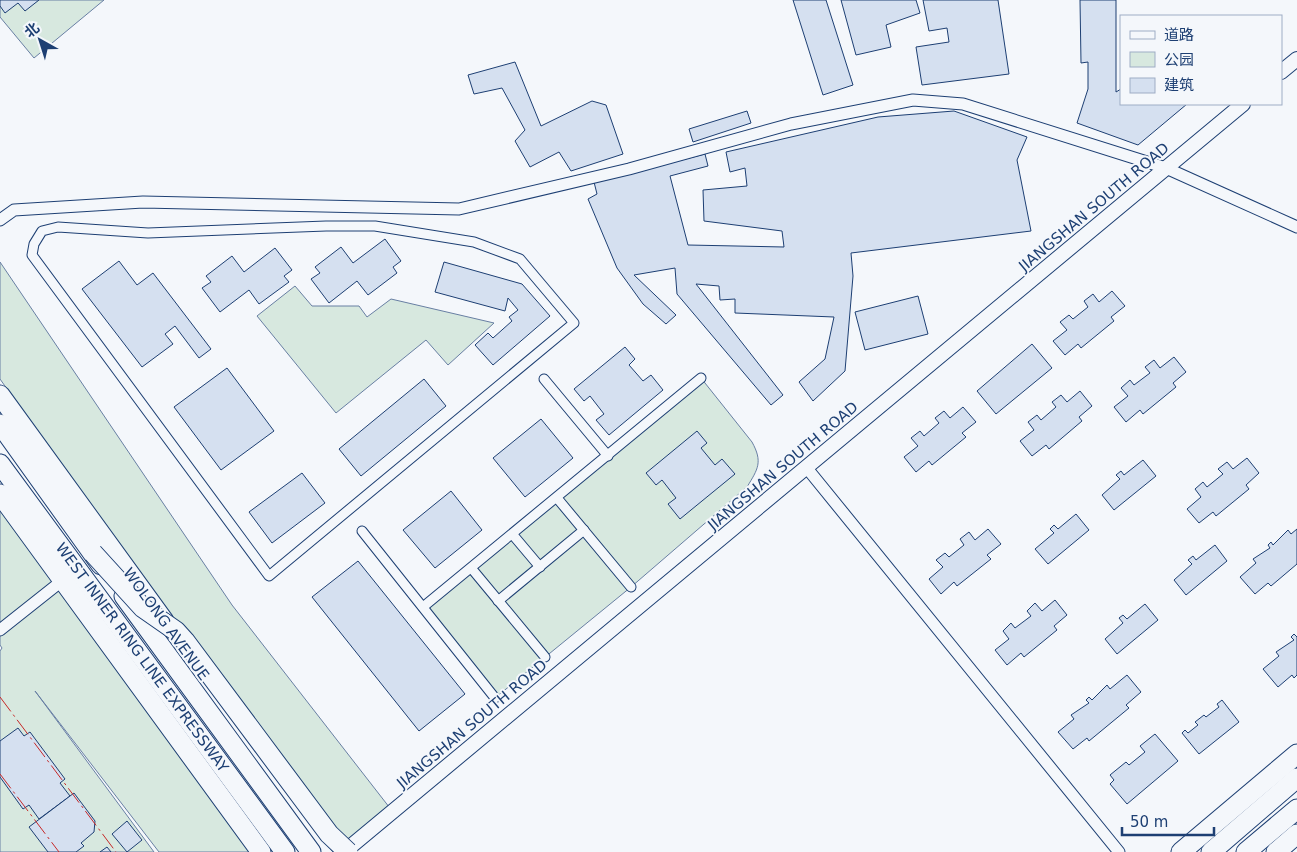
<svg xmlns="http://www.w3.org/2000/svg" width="1297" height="852" viewBox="0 0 1297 852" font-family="'DejaVu Sans','Noto Sans SC',sans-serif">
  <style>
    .green { fill: #d7e8df; stroke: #687fa3 }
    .building { fill: #d5e0f0; stroke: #1d3f73 }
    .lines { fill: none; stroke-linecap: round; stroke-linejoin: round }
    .pedestrian-casing { stroke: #1d3f73; stroke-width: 11 }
    .minor-casing { stroke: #1d3f73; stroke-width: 13 }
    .tertiary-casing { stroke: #1d3f73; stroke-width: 16 }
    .trunk-casing { stroke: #1d3f73; stroke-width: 21 }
    .pedestrian { stroke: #f4f7fb; stroke-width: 9 }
    .minor { stroke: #f4f7fb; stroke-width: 11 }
    .tertiary { stroke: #f4f7fb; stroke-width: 14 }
    .trunk { stroke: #f4f7fb; stroke-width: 19 }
    .trunk-bridge-casing { stroke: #1d3f73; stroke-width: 21; stroke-linecap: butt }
    .trunk-bridge { stroke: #f4f7fb; stroke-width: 19 }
    .power { stroke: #c62828; stroke-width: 1; stroke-dasharray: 18 4 2.5 4; stroke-linecap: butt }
    .labels { text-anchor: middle; stroke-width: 4; stroke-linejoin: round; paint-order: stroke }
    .street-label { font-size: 15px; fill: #1d3f73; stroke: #f4f7fb }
  </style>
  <rect width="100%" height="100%" fill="#f4f7fb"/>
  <g class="green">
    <polygon points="0,0 104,0 34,58 0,17"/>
    <polygon points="0,262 232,605 393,812 344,852 333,852 0,379"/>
    <polygon points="295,286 312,306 359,306 367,317 391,299 494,323 448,365 426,340 336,413 257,316"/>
    <path d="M701 378 752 442C763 462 758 469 747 487L631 587 495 698 423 607Z"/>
    <polygon points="0,494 261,852 159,852 35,691 154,852 0,852 0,651 2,648 0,645"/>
  </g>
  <g class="building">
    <polygon points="0,0 39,0 25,11 18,3 5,13 0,6"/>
    <polygon points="793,0 826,0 853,85 823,95"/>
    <polygon points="841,0 916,0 920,13 886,25 891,47 856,55"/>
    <polygon points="923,0 998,0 1009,74 922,85 916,47 949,42 947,28 929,31"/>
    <polygon points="1080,0 1116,0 1116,92 1121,89 1121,104 1187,104 1138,145 1077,123 1088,89 1088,62 1081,63"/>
    <polygon points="515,62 541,126 592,101 606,105 623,154 571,171 559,152 530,167 515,141 525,130 502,88 474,94 468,75"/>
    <polygon points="747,111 751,123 693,142 689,129"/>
    <polygon points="954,111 1027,137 1017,160 1031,231 851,253 853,276 845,371 813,401 799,382 825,359 834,317 735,313 735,299 720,300 719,286 696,284 783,395 771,405 677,294 675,268 634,275 676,315 666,324 643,304 617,268 588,199 597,194 594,182 705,154 708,166 670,176 688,245 784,247 782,231 704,221 703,190 747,186 745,168 730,172 726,152 878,117"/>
    <polygon points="385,239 401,261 393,267 397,273 368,295 357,281 329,303 311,279 320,273 315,267 341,247 353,263"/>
    <polygon points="275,248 292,270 284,276 289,282 259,304 249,290 220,312 202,288 211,282 206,276 232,256 244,272"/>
    <polygon points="119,261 137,285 153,273 211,349 199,358 175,326 165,334 173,344 142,367 82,289"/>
    <polygon points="444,262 522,284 550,316 493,365 475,345 488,333 493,338 512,321 509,317 518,310 508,298 505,311 435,292"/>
    <polygon points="1112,291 1125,306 1111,317 1114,321 1081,348 1078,344 1065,355 1053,341 1067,330 1060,322 1069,315 1073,319 1088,307 1084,301 1093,294 1099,302"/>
    <polygon points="918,296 928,334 865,350 855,312"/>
    <polygon points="1032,344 1052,368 996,414 977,391"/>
    <polygon points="625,347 635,359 629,365 643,381 651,375 663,390 609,435 596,420 604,414 590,396 584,401 574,389"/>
    <polygon points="1174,357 1186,372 1173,383 1176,387 1143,414 1140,410 1126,422 1114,407 1128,396 1121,388 1130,380 1134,385 1150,373 1145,367 1154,360 1160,368"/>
    <polygon points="227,368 274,431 221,470 174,407"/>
    <polygon points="424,379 446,406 361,476 339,449"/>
    <polygon points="1080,391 1092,406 1079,417 1082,421 1049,449 1046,445 1032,456 1020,441 1034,430 1028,422 1037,415 1041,420 1056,407 1052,402 1061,395 1067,402"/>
    <polygon points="963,407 976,422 962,433 966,437 932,465 929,461 916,472 904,457 918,446 911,438 920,431 924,436 939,423 935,418 944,411 950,418"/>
    <polygon points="541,419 573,458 525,497 493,458"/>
    <polygon points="697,431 707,443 701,448 715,465 722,459 735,474 680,519 668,504 676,498 662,480 656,485 646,473"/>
    <polygon points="1247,458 1259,473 1246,485 1249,489 1216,516 1213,512 1199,523 1187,509 1201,497 1195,489 1203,482 1207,487 1223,474 1218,469 1227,462 1233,469"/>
    <polygon points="1143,460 1156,476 1114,510 1102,495 1120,479 1116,475 1121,471 1124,475"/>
    <polygon points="302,473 325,503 272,543 249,512"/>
    <polygon points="451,491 482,530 435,568 403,530"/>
    <polygon points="1076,514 1089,530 1048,564 1035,549 1054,533 1050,529 1054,525 1058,529"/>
    <polygon points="988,529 1001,544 987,555 991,559 957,586 954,582 941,594 929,579 943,567 936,560 945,553 949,557 964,545 960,539 969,532 975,540"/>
    <polygon points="1297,529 1297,564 1271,586 1268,583 1255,594 1240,577 1256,563 1253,559 1270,548 1268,545 1271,542 1273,545 1288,530 1291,534"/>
    <polygon points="1215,545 1227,561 1186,595 1174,580 1192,564 1188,560 1193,556 1196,560"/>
    <polygon points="358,561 465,694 419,731 312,597"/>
    <polygon points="1055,600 1067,615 1054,626 1057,630 1024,657 1021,653 1007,665 995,650 1009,639 1003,631 1011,623 1015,628 1031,616 1027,611 1035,603 1042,611"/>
    <polygon points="1145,604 1158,620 1117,654 1105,639 1123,623 1119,618 1123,615 1127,619"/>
    <polygon points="1294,634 1297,637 1297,675 1294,678 1292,675 1278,687 1263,669 1279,656 1276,652 1294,640 1291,637"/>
    <polygon points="1127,675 1141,692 1126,705 1129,708 1089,741 1087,738 1073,749 1058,732 1074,719 1071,715 1089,703 1086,700 1089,697 1092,700 1107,685 1110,689"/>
    <polygon points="1222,700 1239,722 1199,754 1182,733 1185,730 1188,733 1198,725 1195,722 1204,715 1206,717 1219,707 1217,704"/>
    <polygon points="18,728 24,736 30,732 65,779 60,783 70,796 39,819 29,805 23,809 0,777 0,741"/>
    <polygon points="1155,734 1178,761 1127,804 1110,784 1114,780 1110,775 1126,762 1129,765 1145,752 1140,746"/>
    <polygon points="74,793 95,821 94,832 81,843 84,846 76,852 48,852 29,827"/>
    <polygon points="127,821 142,840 127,852 112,834"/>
    <polygon points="107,847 111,852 100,852"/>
  </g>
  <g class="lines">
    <defs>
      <g id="pedestrian">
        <polygon points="326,226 375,226 474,242 520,259 574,323 269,576 32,255 34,244 42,231 58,227 148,233"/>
        <polyline points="544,379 608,456"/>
        <polyline points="557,498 631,587"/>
        <polyline points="362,531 495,698"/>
        <polyline points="513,535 540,567"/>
        <polyline points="472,569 545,657"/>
        <polyline points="498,601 584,530"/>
        <polyline points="423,607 701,378"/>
      </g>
      <g id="minor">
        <polyline points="0,220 14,210 143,202 459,209 629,169 791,124 913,100 963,104 1166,168 1297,227"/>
        <polyline points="806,467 1119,852"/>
        <polyline points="0,630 63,580"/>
      </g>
      <g id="tertiary">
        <polyline points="1281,72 1297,59"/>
        <polyline points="344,852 1243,104"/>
      </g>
      <g id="trunk">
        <polyline points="0,395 164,621"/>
        <polyline points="0,424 101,565"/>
        <path id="s1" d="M0 464 285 852"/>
        <polyline points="0,494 261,852"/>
        <polyline points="124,596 311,852"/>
        <polyline points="1181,852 1297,754"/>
        <polyline points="1211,852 1297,778"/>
        <polyline points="1246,852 1297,809"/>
        <polyline points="1276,852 1297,834"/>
      </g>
    </defs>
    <use href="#pedestrian" class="pedestrian-casing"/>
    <use href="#minor" class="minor-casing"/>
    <use href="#tertiary" class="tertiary-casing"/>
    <use href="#trunk" class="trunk-casing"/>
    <use href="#pedestrian" class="pedestrian"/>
    <use href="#minor" class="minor"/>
    <use href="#tertiary" class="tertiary"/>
    <use href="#trunk" class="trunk"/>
    <defs>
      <polyline id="trunk-bridge" points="93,553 143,608 176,631 185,641 329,834 348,852"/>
    </defs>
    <use href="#trunk-bridge" class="trunk-bridge-casing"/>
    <use href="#trunk-bridge" class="trunk-bridge"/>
    <g class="power">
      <polyline points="0,697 116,852"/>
      <polyline points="0,774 59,852"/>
    </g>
  </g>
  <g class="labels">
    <g class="street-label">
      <text transform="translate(1094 207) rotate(-40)" y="5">JIANGSHAN SOUTH ROAD</text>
      <text transform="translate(783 466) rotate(-40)" y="5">JIANGSHAN SOUTH ROAD</text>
      <text transform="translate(166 624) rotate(54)" y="5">WOLONG AVENUE</text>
      <text dy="5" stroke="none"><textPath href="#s1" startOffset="240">WEST INNER RING LINE EXPRESSWAY</textPath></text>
      <text transform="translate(472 724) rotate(-40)" y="5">JIANGSHAN SOUTH ROAD</text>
    </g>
  </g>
  <rect x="1120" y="15" width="162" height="90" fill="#f4f7fb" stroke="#9eadc5"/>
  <rect x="1130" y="31" width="25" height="8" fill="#f4f7fb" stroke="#9eadc5"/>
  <text x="1164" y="40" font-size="15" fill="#1d3f73">道路</text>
  <rect x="1130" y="52" width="25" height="15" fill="#d7e8df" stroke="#9eadc5"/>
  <text x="1164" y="65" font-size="15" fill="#1d3f73">公园</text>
  <rect x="1130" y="78" width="25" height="15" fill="#d5e0f0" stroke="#9eadc5"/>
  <text x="1164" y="90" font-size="15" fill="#1d3f73">建筑</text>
  <g transform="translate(40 40) rotate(321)" stroke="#f4f7fb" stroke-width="4" paint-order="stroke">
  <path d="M0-4L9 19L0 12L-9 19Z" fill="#1d3f73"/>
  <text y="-8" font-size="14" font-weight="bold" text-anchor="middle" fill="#1d3f73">北</text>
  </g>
  <path d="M1122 827v8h92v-8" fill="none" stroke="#1d3f73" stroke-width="2.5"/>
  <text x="1130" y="827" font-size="15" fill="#1d3f73" stroke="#f4f7fb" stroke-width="4" paint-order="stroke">50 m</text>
</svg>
